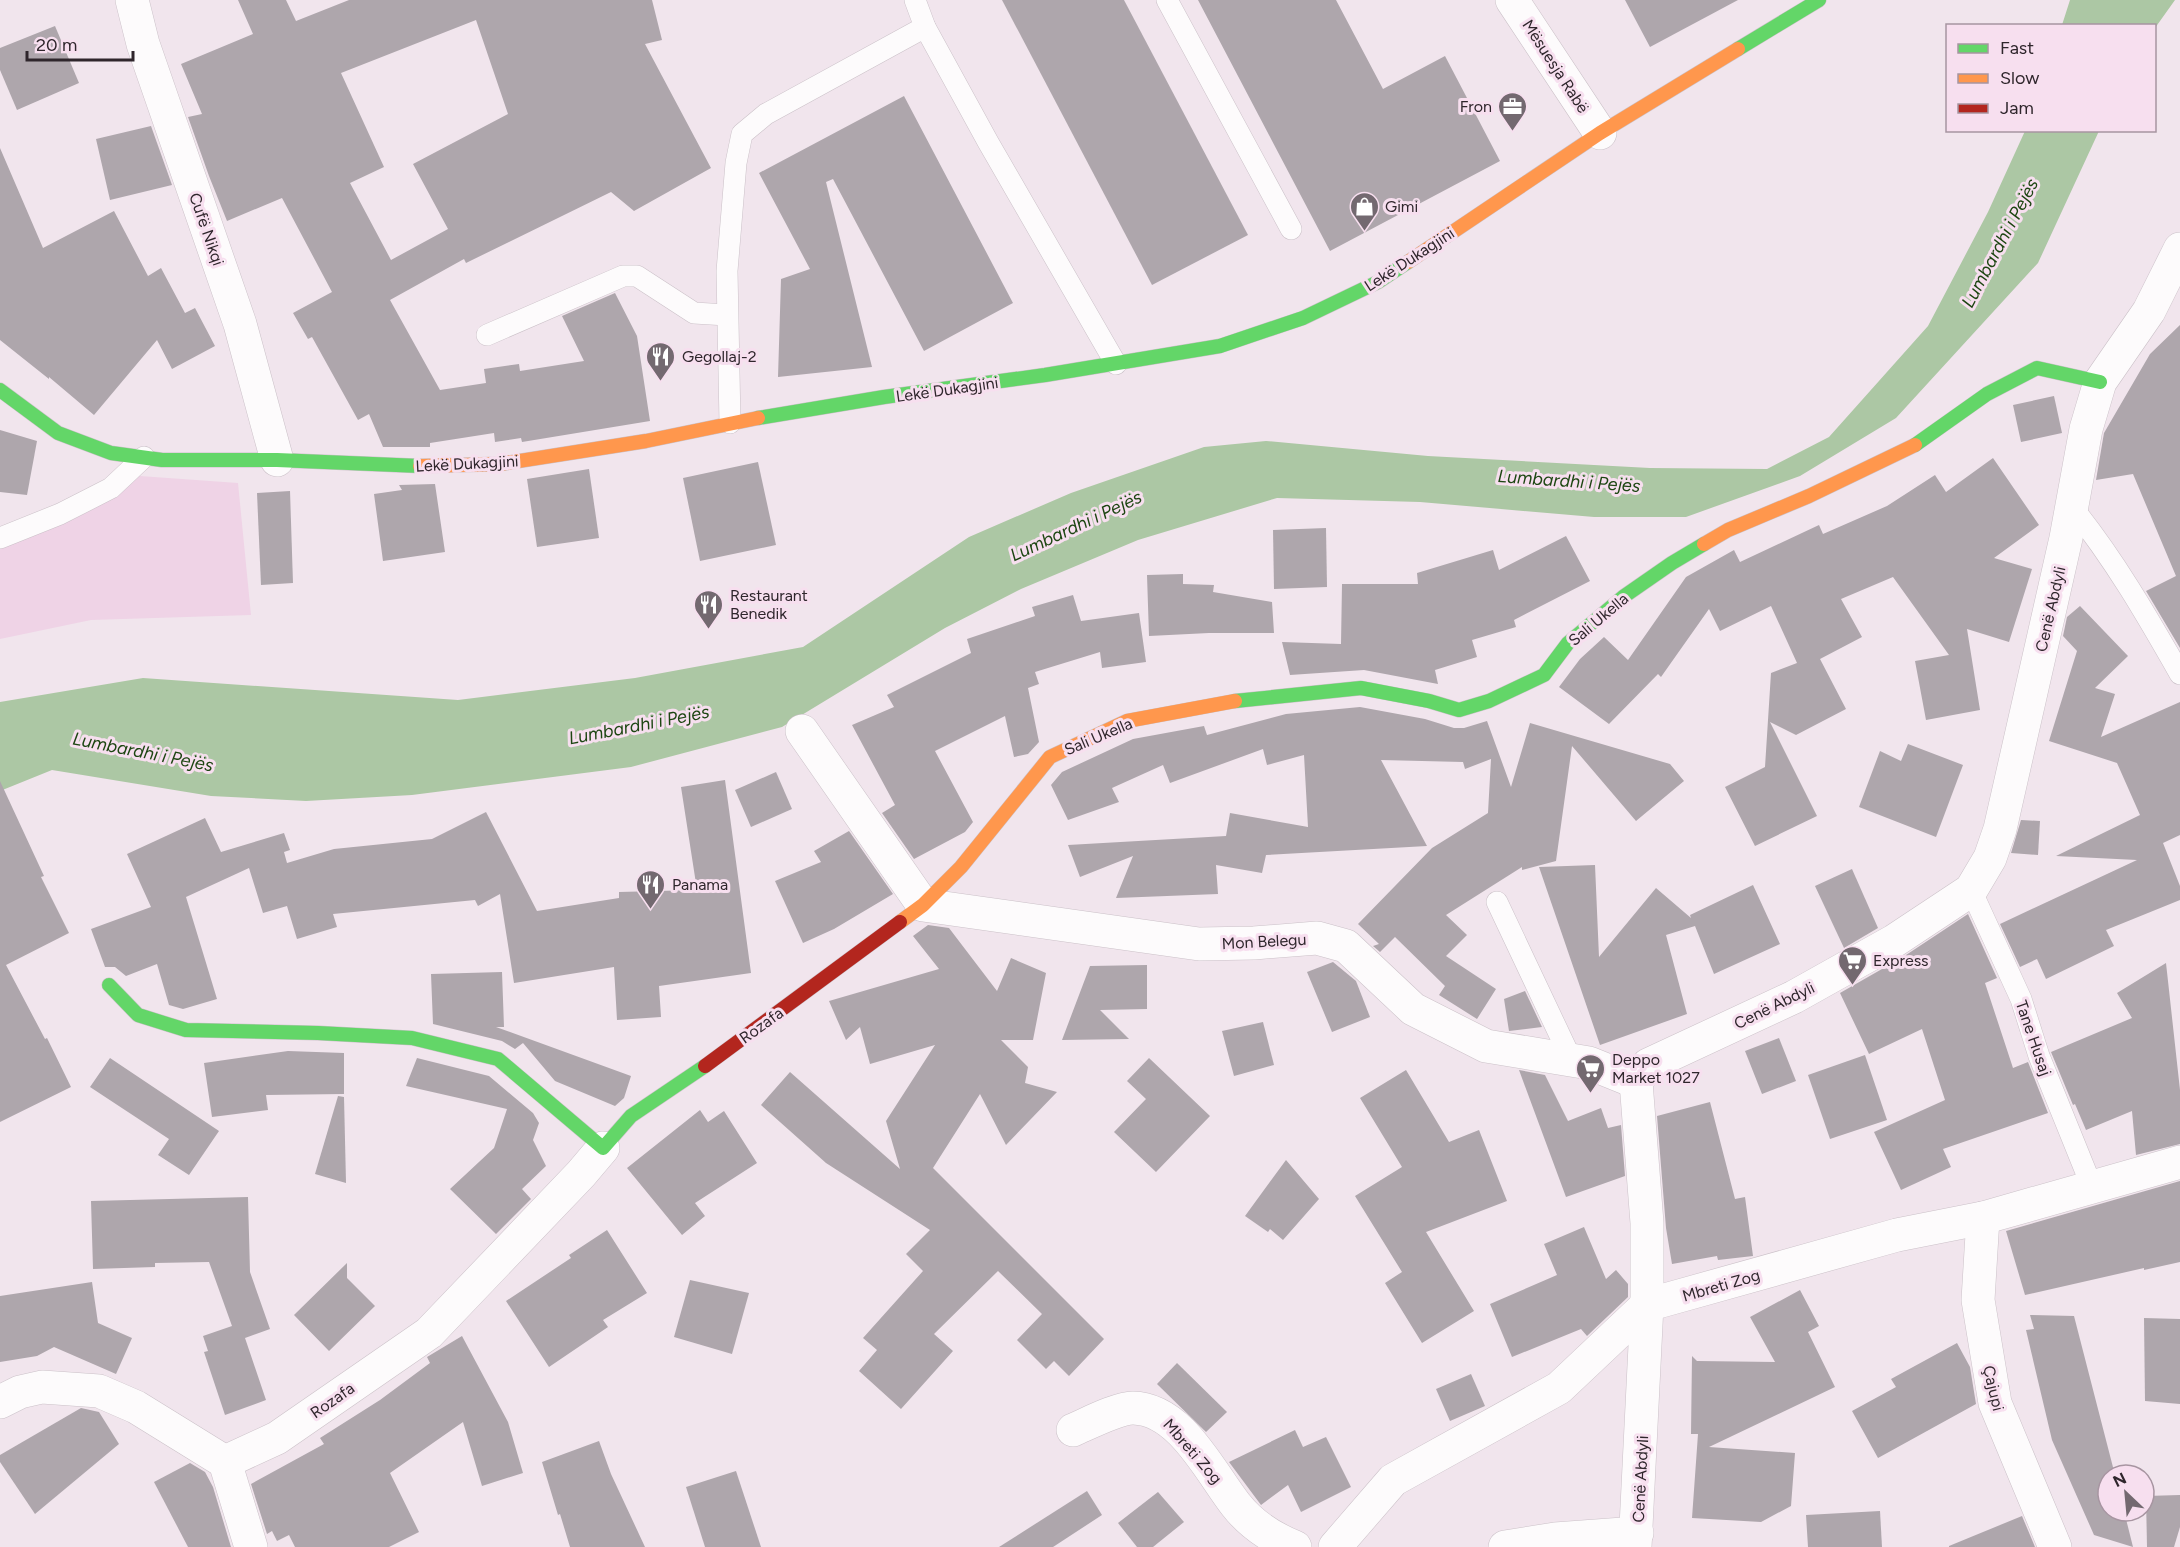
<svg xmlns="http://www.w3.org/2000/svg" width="2180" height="1547" viewBox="0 0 2180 1547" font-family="Figtree,sans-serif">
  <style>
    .green { fill: #efd3e6 }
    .water { fill: #acc7a4 }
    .building { fill: #aea6ac; fill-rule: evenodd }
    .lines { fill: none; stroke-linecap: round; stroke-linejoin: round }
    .lane-casing { stroke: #cbc1c8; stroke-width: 22 }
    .street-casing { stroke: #cbc1c8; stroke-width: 34 }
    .fast-casing { stroke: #cbc1c8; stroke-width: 15 }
    .slow-casing { stroke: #cbc1c8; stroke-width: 15 }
    .jam-casing { stroke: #cbc1c8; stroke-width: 15 }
    .lane { stroke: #fdfbfc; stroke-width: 21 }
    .street { stroke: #fdfbfc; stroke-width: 33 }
    .fast { stroke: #63d668; stroke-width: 14 }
    .slow { stroke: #ff974d; stroke-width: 14 }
    .jam { stroke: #b3261e; stroke-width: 14 }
    .labels { text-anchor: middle; stroke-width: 6; stroke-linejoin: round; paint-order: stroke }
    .street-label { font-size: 16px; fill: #2f262c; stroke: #f7dfef }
    .poi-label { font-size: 16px; fill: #2f262c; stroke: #f7dfef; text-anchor: start }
    .water-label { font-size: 18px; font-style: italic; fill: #1d4612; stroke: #f7dfef }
  </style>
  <rect width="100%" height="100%" fill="#f1e5ed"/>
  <polygon class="green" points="126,475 238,483 251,615 91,620 0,639 0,538"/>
  <g class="water">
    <polygon points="2070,0 2175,0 2155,28 2154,26 2062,25"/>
    <polygon points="2025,131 2099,131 2038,263 1896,418 1800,476 1686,517 1594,517 1420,502 1277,498 1138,540 1021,589 945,628 782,727 631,767 412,795 306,801 211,796 52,770 0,791 0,702 143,678 458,700 635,678 803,647 969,537 1071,493 1204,447 1266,441 1428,456 1650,468 1767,469 1829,437 1928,326 1988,212"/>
  </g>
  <g class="building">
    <path d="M238 0H286L296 21 349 0H652L662 40 645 44 711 168 634 211 611 192 466 263 464 259 390 300 440 390 486 383 484 369 519 364 520 371 584 361 562 316 615 293 637 336 650 421 522 442 521 438 495 442 494 433 430 443V447H383L369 414 358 420 312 337 308 339 293 313 332 292 282 198 227 221 209 176 188 117 202 114 181 64 253 34ZM476 20 508 114 413 164 448 229 391 260 350 183 384 167 341 73Z"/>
    <polygon points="1002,0 1124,0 1248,235 1152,285"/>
    <polygon points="1198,0 1336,0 1383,89 1445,56 1500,161 1330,251"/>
    <polygon points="1625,0 1738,0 1650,47"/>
    <polygon points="55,26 79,83 17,110 0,70 0,48"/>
    <polygon points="904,96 1013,303 924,351 833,179 826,182 872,367 778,377 781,279 810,269 759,173"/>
    <polygon points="151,126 172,185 110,200 96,139"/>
    <polygon points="0,148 43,248 114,211 148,276 161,268 185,313 195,308 215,346 172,369 157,340 94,415 49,377 49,379 0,340"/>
    <polygon points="2180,325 2180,648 2146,591 2176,576 2133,474 2096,480 2104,433 2150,354"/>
    <polygon points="2054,396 2062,433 2021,442 2013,405"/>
    <polygon points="0,430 37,441 27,495 0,492"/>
    <polygon points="1993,458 2039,525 1994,558 2032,569 2009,642 1967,629 1980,710 1926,720 1915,661 1949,655 1893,577 1841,599 1862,637 1820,659 1846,709 1796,735 1770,722 1817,816 1755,846 1725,787 1765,767 1771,673 1797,663 1771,606 1720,631 1709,609 1661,677 1658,674 1609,724 1559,687 1580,659 1604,637 1628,660 1686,577 1734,550 1740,562 1819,525 1823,534 1887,506 1935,475 1946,492"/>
    <polygon points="758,462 776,545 700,561 683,478"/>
    <polygon points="589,469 599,538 537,547 527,479"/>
    <polygon points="435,484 445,552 383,561 374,494 402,490 399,485"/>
    <polygon points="290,491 293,583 261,585 257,493"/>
    <polygon points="1326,528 1327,587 1274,589 1273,530"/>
    <polygon points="1566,536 1590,581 1514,620 1516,627 1472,640 1477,657 1435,670 1438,684 1364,670 1290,675 1282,642 1341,644 1342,584 1418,584 1417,573 1493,550 1499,570"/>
    <polygon points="1183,574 1183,584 1214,585 1213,592 1272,602 1274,633 1209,633 1149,636 1147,575"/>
    <polygon points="1073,595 1081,621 1139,613 1146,662 1102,668 1100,652 1035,672 1039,684 1028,688 1039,742 1028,754 1014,757 1005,716 935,751 973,822 965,832 914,859 882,813 895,805 852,725 894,707 887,695 971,653 967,639 1035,616 1032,607"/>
    <polygon points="2080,606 2128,656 2095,688 2115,694 2101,737 2180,702 2180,835 2163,843 2180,886 2180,900 2106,930 2114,946 2046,979 2037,959 2020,967 2000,924 2137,860 2056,856 2140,815 2117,763 2049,741 2077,651 2063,636 2067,617"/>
    <polygon points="1360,707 1425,719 1454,728 1464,728 1487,721 1511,787 1530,723 1670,764 1684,781 1636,821 1572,746 1556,861 1522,870 1522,867 1446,915 1467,935 1446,956 1496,989 1477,1019 1439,995 1445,986 1395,937 1380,952 1373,946 1379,944 1358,924 1432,848 1488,813 1491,759 1465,769 1463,762 1381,760 1427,846 1266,855 1262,873 1216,865 1218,894 1116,898 1133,856 1080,877 1068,845 1226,836 1230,813 1308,827 1304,755 1267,765 1263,749 1170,783 1163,765 1112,788 1119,802 1068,820 1051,785 1062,772 1133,739 1204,726 1207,735 1286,714"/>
    <polygon points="1908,744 1963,765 1936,837 1859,807 1880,751 1901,761"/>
    <polygon points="776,772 792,809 751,827 735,790"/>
    <polygon points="725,780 751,973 659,986 661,1017 617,1020 614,967 514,983 500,894 478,906 475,900 333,914 337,927 297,939 287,906 263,913 249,868 186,897 217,999 183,1009 169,1005 157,964 126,976 115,967 105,967 91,929 151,907 127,854 205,818 221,852 284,833 290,850 284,852 287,863 334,849 432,839 486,812 537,911 619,898 619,892 697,890 681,787"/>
    <polygon points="0,781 44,876 41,877 69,933 6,965 45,1039 47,1038 71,1087 0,1122"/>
    <polygon points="2021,820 2040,821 2038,855 2011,853"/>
    <polygon points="849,831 893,894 834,929 803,943 775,881 821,862 814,851"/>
    <polygon points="1595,865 1599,957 1656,888 1691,918 1690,915 1753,885 1780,944 1714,974 1695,926 1666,935 1687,1014 1600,1045 1539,867"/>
    <polygon points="1852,869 1878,928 1844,948 1815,886"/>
    <polygon points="1968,914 1997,978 1985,983 2013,1068 2028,1062 2048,1113 1943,1149 1951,1167 1901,1190 1874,1132 1945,1100 1922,1029 1869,1054 1840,993 1903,957"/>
    <polygon points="928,925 949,928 997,991 1011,958 1046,973 1033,1040 1001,1040 1028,1067 1025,1083 1057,1092 1006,1145 980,1094 933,1168 1104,1339 1069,1376 1054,1361 1046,1369 1017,1340 1042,1314 998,1271 934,1334 953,1351 901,1409 859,1371 877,1350 863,1338 923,1271 906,1254 930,1230 826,1163 761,1105 790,1072 900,1169 886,1121 935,1045 870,1064 860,1027 846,1040 829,1001 939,969 913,936"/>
    <polygon points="1333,962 1356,981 1370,1017 1332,1032 1307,972"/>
    <polygon points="2166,963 2180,1090 2180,1144 2136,1155 2132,1111 2086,1130 2075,1104 2073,1105 2051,1052 2132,1018 2117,993"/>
    <polygon points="1147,965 1147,1009 1100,1010 1129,1039 1062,1040 1090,966"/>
    <polygon points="502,972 504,1027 496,1027 631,1076 624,1098 615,1106 555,1081 523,1043 515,1049 502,1041 433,1024 431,974"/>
    <polygon points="1525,991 1542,1027 1509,1031 1504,999"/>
    <polygon points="1263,1022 1274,1065 1234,1076 1222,1031"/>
    <polygon points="1779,1038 1796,1081 1762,1094 1745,1051"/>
    <polygon points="288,1051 344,1053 344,1094 266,1095 268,1110 212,1117 204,1063"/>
    <polygon points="1865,1055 1887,1120 1830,1139 1808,1075"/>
    <polygon points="110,1058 219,1131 189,1175 158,1155 169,1139 90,1087"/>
    <polygon points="417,1058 489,1076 533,1113 539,1123 533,1140 546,1166 522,1189 531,1199 496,1234 450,1189 494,1148 507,1109 406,1086"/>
    <polygon points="1149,1058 1210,1116 1156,1172 1114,1132 1146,1099 1127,1081"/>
    <polygon points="1406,1070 1449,1142 1479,1130 1507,1201 1426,1232 1474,1311 1422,1343 1385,1283 1402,1272 1355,1196 1402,1167 1360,1098"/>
    <polygon points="1519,1070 1545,1075 1568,1121 1601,1108 1608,1128 1621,1125 1625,1176 1566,1197"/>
    <polygon points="338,1096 344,1097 346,1183 315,1174"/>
    <polygon points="1710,1102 1735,1199 1745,1197 1753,1256 1718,1260 1717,1256 1672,1264 1666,1228 1657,1116"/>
    <polygon points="700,1110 708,1122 724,1111 757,1163 695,1203 705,1216 682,1235 627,1168"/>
    <polygon points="1286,1160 1319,1199 1283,1240 1270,1229 1268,1232 1245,1216"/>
    <polygon points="2180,1181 2180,1262 2144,1270 2144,1268 2025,1295 2006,1231"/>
    <polygon points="248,1197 250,1272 270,1329 245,1338 266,1400 225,1415 204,1352 208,1351 203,1336 232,1326 209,1262 155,1263 155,1267 93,1269 91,1201"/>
    <polygon points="1584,1227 1606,1279 1616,1270 1628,1284 1628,1297 1587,1336 1581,1329 1512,1357 1490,1304 1557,1275 1544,1244"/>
    <polygon points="607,1230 647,1293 603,1320 608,1327 549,1367 506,1301 571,1258 569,1255"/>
    <polygon points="347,1263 347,1278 375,1306 329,1351 294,1315"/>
    <polygon points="690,1280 749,1293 732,1354 674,1337"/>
    <polygon points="92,1282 98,1323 132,1338 116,1374 54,1347 37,1356 0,1362 0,1296"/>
    <polygon points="1800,1290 1819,1326 1808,1332 1835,1387 1709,1447 1795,1453 1791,1506 1761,1522 1692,1518 1698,1434 1691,1434 1692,1356 1697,1361 1775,1362 1750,1317"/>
    <polygon points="2030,1315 2074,1316 2115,1475 2108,1475 2108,1511 2124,1511 2133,1547 2094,1535 2052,1440 2026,1330 2034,1329"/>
    <polygon points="2144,1318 2180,1319 2180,1404 2145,1401"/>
    <polygon points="462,1336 508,1422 523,1473 482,1486 463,1422 390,1473 419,1532 389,1547 295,1547 289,1535 277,1541 272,1531 267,1534 251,1484 324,1444 320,1438 380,1400 430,1363 427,1357"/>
    <polygon points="1957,1343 1970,1367 1976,1404 1878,1458 1852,1411 1896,1387 1891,1379"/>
    <polygon points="1177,1363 1227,1412 1206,1432 1157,1384"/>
    <polygon points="1471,1374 1485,1406 1450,1421 1436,1389"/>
    <polygon points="81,1408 99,1412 119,1444 35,1514 0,1462 0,1455"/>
    <polygon points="1295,1430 1303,1447 1326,1437 1351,1487 1301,1512 1288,1485 1261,1505 1229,1462"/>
    <polygon points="599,1441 611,1474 645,1547 570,1547 560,1514 558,1515 542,1462"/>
    <polygon points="190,1463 205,1472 213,1487 231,1547 188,1547 154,1482"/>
    <polygon points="736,1471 761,1547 705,1547 686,1487"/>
    <polygon points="1087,1491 1102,1515 1053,1547 999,1547"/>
    <polygon points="1158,1492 1184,1522 1153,1547 1137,1547 1118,1523"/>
    <polygon points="2180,1495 2180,1527 2174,1547 2147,1547 2146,1496"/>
    <polygon points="1880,1511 1882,1547 1808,1547 1806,1515"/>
    <polygon points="2022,1516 2035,1547 1949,1547 1949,1546"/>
  </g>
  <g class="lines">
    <defs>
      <g id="lane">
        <polyline points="915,0 925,27 988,142 1116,364"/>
        <polyline points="1167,0 1291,229"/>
        <polyline points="487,335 623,276 637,276 694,313 727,315"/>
        <polyline points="730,423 727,271 736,163 742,134 766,114 925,27"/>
        <path d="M2072 507C2114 559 2147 616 2180 674"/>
        <polyline points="0,538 60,514 111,488 144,457"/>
        <polyline points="1971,890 2021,999 2039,1056 2092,1187"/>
        <polyline points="1497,902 1572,1061"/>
      </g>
      <g id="street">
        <polyline points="132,0 143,44 240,324 277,460"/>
        <polyline points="1512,0 1600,133"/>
        <polyline points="802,731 923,905 1199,944 1254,943 1317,938 1346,946 1413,1009 1486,1046 1589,1063 1636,1082"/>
        <polyline points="1983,1218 1978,1300 1995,1403 2055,1547"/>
        <polyline points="0,1402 20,1392 42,1387 99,1391 136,1407 225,1462 277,1438 429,1333 581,1174 603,1148"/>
        <path d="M1073 1430C1087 1424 1118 1408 1133 1408 1181 1409 1210 1472 1236 1505 1251 1524 1272 1538 1295 1547"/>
        <polyline points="225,1462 251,1547"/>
        <polyline points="1335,1547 1393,1480 1559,1388 1647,1305 1897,1235 1983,1218 2180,1162"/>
        <polyline points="1505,1547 1555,1539 1637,1533"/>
        <polyline points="1635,1547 1647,1305 1647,1223 1636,1082 1648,1065 1794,997 1894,941 1971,890 1990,858 2000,829 2066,538 2086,429 2100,382 2149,311 2180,249"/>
      </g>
      <g id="fast">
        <polyline points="1738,49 1819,0"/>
        <polyline points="0,390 58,433 111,453 162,460 277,460 420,466"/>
        <polyline points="758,418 884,397 1045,375 1220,346 1303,318 1378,282 1408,262"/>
        <polyline points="1915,445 1987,394 2037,368 2100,382"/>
        <polyline points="1235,701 1361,688 1429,701 1459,710 1489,701 1544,675 1568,643 1623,597 1672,563 1704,544"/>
        <polyline points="109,985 138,1015 186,1030 318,1033 412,1038 498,1059 603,1148 631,1116 705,1066"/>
      </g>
      <g id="slow">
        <polyline points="1408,262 1600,133 1738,49"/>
        <polyline points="420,466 500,464 646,441 758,418"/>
        <polyline points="1704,544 1728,530 1809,496 1915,445"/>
        <polyline points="900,922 923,905 961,867 1050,757 1127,721 1235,701"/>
      </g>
      <polyline id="jam" points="705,1066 900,922"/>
    </defs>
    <use href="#lane" class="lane-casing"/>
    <use href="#street" class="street-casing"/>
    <use href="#fast" class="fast-casing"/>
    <use href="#slow" class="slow-casing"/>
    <use href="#jam" class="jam-casing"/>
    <use href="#lane" class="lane"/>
    <use href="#street" class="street"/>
    <use href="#fast" class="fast"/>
    <use href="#slow" class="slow"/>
    <use href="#jam" class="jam"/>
  </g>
  <defs>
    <symbol id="office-pin" viewBox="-11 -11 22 30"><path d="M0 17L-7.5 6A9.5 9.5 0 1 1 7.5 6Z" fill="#736970" stroke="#f7dfef"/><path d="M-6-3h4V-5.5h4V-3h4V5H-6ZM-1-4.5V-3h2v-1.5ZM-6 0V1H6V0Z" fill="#fff"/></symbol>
    <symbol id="shop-pin" viewBox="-11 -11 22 30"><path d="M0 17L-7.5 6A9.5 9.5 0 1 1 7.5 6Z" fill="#736970" stroke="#f7dfef"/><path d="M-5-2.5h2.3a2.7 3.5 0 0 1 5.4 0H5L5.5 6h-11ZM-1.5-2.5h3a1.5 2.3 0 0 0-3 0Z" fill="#fff"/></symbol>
    <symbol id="restaurant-pin" viewBox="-11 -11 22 30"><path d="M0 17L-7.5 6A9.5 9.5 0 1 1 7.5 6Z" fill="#736970" stroke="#f7dfef"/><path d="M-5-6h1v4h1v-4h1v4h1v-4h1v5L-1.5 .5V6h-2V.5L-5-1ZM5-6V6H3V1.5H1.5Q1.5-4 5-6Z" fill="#fff"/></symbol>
    <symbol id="supermarket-pin" viewBox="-11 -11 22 30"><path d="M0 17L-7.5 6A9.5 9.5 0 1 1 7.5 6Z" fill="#736970" stroke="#f7dfef"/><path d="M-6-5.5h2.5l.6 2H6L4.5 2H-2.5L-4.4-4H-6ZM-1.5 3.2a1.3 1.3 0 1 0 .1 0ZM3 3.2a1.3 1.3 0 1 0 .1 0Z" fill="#fff"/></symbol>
  </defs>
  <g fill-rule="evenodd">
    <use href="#office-pin" x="1496" y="90" width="33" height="45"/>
    <use href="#shop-pin" x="1348" y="190" width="33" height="45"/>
    <use href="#restaurant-pin" x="644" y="340" width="33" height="45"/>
    <use href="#restaurant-pin" x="692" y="588" width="33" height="45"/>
    <use href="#restaurant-pin" x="634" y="868" width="33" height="45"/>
    <use href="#supermarket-pin" x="1836" y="944" width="33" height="45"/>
    <use href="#supermarket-pin" x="1574" y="1052" width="33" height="45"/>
  </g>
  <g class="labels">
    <g class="street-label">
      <text transform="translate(1556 66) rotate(57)" y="6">Mësuesja Rabë</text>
      <text transform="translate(207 229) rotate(71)" y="6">Cufë Nikqi</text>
      <text transform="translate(1409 259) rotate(-33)" y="6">Lekë Dukagjini</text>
      <text transform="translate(947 389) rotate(-8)" y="6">Lekë Dukagjini</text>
      <text transform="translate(467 463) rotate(-3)" y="6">Lekë Dukagjini</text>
      <text transform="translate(2050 609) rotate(-77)" y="6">Cenë Abdyli</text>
      <text transform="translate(1598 619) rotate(-40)" y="6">Sali Ukella</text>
      <text transform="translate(1098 736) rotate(-23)" y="6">Sali Ukella</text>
      <text transform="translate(1264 941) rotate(-3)" y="6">Mon Belegu</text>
      <text transform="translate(1774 1005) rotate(-26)" y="6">Cenë Abdyli</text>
      <text transform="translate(761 1025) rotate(-36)" y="6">Rozafa</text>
      <text transform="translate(2034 1038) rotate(71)" y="6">Tane Husaj</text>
      <text transform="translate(1721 1285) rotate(-16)" y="6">Mbreti Zog</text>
      <text transform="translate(1994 1388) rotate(77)" y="6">Çajupi</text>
      <text transform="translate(332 1400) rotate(-35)" y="6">Rozafa</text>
      <text transform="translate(1193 1451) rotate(49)" y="6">Mbreti Zog</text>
      <text transform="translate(1640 1479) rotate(-87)" y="6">Cenë Abdyli</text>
    </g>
    <g class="poi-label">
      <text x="1492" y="112" text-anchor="end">Fron</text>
      <text x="1385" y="212">Gimi</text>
      <text x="682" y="362">Gegollaj-2</text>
      <text x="730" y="601">Restaurant<tspan x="730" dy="18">Benedik</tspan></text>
      <text x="672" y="890">Panama</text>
      <text x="1873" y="966">Express</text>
      <text x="1612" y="1065">Deppo<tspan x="1612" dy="18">Market 1027</tspan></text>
    </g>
    <g class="water-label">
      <text transform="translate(2000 243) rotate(-62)" y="6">Lumbardhi i Pejës</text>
      <text transform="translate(1569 481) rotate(4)" y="6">Lumbardhi i Pejës</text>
      <text transform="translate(1076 526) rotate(-25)" y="6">Lumbardhi i Pejës</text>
      <text transform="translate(639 725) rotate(-11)" y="6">Lumbardhi i Pejës</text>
      <text transform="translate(143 752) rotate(11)" y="6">Lumbardhi i Pejës</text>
    </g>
  </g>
  <rect x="1946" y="24" width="210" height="108" fill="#f7dfef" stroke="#a795a1" stroke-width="1.5"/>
  <rect x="1958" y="44" width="30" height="9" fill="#63d668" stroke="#a795a1" stroke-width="1.5"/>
  <text x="2000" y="54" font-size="18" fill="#2f262c">Fast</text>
  <rect x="1958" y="74" width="30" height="9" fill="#ff974d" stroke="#a795a1" stroke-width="1.5"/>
  <text x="2000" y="84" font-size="18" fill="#2f262c">Slow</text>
  <rect x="1958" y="104" width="30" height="9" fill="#b3261e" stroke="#a795a1" stroke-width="1.5"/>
  <text x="2000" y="114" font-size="18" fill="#2f262c">Jam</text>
  <g transform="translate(2126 1493) rotate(334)"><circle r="28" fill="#f7dfef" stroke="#a795a1" stroke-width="1.5"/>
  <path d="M0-4.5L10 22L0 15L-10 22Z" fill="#736970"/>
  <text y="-9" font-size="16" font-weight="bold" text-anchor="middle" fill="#2f262c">N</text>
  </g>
  <path d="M27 51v9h106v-9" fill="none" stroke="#2f262c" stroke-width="3"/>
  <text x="36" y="51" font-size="18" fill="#2f262c" stroke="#f7dfef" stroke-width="4.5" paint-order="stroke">20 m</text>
</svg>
